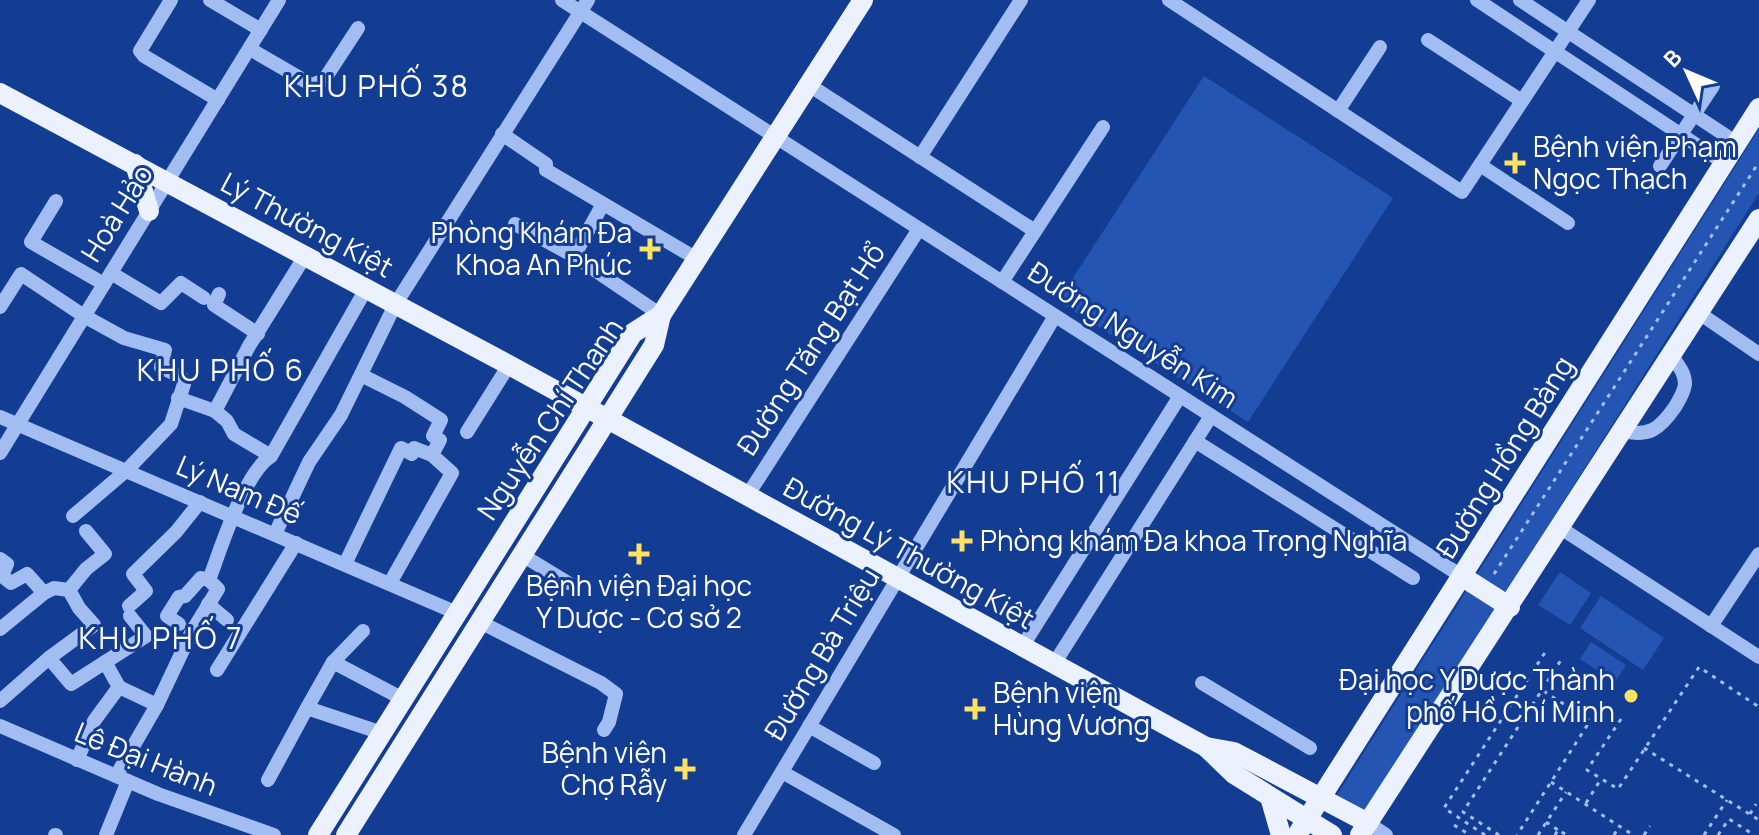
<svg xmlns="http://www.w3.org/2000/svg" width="1759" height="835" viewBox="0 0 1759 835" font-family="Manrope,sans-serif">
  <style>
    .green { fill: #2555b2 }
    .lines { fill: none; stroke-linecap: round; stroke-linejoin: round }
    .path { stroke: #a1bdf2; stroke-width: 3; stroke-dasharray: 4 6; stroke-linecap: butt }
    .minor { stroke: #a1bdf2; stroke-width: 14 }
    .major { stroke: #ecf1ff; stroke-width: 20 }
    .poi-dot { fill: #ffe262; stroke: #133d93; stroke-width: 3 }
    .labels { text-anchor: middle; stroke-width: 6; stroke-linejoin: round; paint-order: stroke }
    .poi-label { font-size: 28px; fill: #fff; stroke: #133d93; text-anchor: start }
    .street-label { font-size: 28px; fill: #fff; stroke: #133d93 }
    .neighbourhood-label { font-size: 30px; letter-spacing: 2px; fill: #fff; stroke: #133d93 }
  </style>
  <rect width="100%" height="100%" fill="#133d93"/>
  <g class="green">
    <polygon points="1204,76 1393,198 1248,422 1058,301"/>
    <polygon points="1759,129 1759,193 1366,813 1337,795"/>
    <polygon points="1560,572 1591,593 1570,625 1538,605"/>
    <polygon points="1601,596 1664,638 1643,670 1580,628"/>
    <polygon points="1591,642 1626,665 1615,682 1580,659"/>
  </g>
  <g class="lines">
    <g class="path">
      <polyline points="1494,574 1759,162"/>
      <polyline points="1542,690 1561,660"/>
      <polyline points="1621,719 1587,770 1618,789 1699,667 1759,707"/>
      <polyline points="1644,748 1759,820"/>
      <polyline points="1551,782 1633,835"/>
      <polyline points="1586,803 1601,779"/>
      <polyline points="1750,814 1756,804"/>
      <polyline points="1546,822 1558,830"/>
      <polyline points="1454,825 1470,835"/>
      <polyline points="1485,835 1444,808 1546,651"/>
      <polyline points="1499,835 1463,812 1542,690 1590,721 1517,835"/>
      <polyline points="1538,835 1566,792"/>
      <polyline points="1555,835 1558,830 1567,835"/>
      <polyline points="1614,835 1619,826"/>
      <polyline points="1644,835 1650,826"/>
      <polyline points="1704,835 1727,800"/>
      <polyline points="1718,835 1729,819 1754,835"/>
    </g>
    <g class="minor">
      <polyline points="171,0 140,51 144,56 218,100"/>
      <polyline points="210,0 261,30"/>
      <polyline points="562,0 1463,577"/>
      <polyline points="1169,0 1462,192 1589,0"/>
      <polyline points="1477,0 1724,163"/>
      <polyline points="1520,0 1737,143"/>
      <polyline points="1428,40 1522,101"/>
      <polyline points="250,49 312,85 324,80 358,28"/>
      <polyline points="809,85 1035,231"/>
      <polyline points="1338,111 1380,47"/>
      <polyline points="502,134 546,164 546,170 697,259"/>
      <polyline points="920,157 1021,0"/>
      <polyline points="1480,165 1568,223"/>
      <polyline points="1660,166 1713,86"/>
      <polyline points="56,201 31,242 104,284"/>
      <polyline points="515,224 574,256 661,315"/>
      <polyline points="574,256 603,204"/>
      <polyline points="111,273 161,303 181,283 204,298"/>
      <polyline points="1002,282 1103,127"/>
      <polyline points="219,294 214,305 258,334"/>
      <polyline points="0,307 21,274 84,316 124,338 165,350 161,367 181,377 184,384 171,424 127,470 73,516"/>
      <polyline points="1699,313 1759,354"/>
      <polyline points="178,398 215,411 249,346 305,256"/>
      <polyline points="215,411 227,421 234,434 271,456"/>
      <polyline points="0,417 457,613"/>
      <path d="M1621 431C1649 437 1659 430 1675 407 1679 400 1684 393 1685 384 1685 372 1677 364 1671 355"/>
      <polyline points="467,432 509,365"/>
      <polyline points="1195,441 1413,578"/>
      <polyline points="0,453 279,0"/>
      <polyline points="747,496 919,229"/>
      <polyline points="1559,527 1759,657"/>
      <polyline points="275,534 309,462 341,415 395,305 588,0"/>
      <polyline points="522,555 568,583"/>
      <polyline points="0,559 7,564 2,576 11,583 27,574 44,593"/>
      <polyline points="345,564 401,448 412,454 414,448 432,455 440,440 433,436 441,420 405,397 361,375"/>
      <polyline points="390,583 452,473 432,455"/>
      <polyline points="208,604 227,620"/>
      <polyline points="129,606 146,591 133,574 176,532 200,502"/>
      <polyline points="480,622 601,683 616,694 609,722 604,730"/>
      <path d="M179 624 167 616 179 597 185 596 201 578 209 580C221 548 244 473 271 456L366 289"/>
      <polyline points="1711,626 1759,554"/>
      <polyline points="0,629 44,593 54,588 69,590 86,569 105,554 86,531"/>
      <polyline points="1022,647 1180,396"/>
      <polyline points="49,658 71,684 146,636 130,616"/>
      <polyline points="333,662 403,699"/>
      <polyline points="1054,664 1211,416"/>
      <polyline points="217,670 296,543"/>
      <polyline points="1202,683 1310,748"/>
      <polyline points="119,687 157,705"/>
      <polyline points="0,701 49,658 94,625 79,608 69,590"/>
      <polyline points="307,708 333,662 363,631"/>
      <polyline points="0,726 158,794 274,835"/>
      <polyline points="809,726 874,763"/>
      <polyline points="77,760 94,721 119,687 105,662"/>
      <polyline points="782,772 894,835"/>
      <polyline points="116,776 157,705 191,633 218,589 209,580"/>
      <polyline points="268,780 307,708 382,733"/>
      <polyline points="1368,823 1386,835"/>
      <polyline points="55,835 56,835"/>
      <polyline points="106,835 128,781"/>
      <polyline points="744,835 1055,316"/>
    </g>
    <g class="major">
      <polyline points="0,93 509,365 1206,747 1234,774 1332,835"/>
      <polyline points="135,164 149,211"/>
      <polyline points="1463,577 1510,607"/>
      <polyline points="1206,747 1234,752 1368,823"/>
      <polyline points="1270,797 1281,835"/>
      <polyline points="318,835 633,333 661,315 863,0"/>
      <polyline points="346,835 654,345 661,315"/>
      <polyline points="1297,835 1759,108"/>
      <polyline points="1360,835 1759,219"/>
    </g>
  </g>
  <g class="poi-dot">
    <path d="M1511 151h8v8h8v8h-8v8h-8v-8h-8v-8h8z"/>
    <path d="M646 237h8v8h8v8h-8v8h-8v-8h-8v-8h8z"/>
    <path d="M958 529h8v8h8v8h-8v8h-8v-8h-8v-8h8z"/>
    <path d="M635 542h8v8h8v8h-8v8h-8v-8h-8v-8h8z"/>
    <circle cx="1631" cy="696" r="8"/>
    <path d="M971 697h8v8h8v8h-8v8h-8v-8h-8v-8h8z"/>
    <path d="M681 757h8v8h8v8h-8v8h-8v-8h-8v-8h8z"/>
  </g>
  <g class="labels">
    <g class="poi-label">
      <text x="1533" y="157">Bệnh viện Phạm<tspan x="1533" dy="32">Ngọc Thạch</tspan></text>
      <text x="632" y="243" text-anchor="end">Phòng Khám Đa<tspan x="632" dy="32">Khoa An Phúc</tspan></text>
      <text x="980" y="551">Phòng khám Đa khoa Trọng Nghĩa</text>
      <text x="639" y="596" text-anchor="middle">Bệnh viện Đại học<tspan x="639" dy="32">Y Dược - Cơ sở 2</tspan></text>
      <text x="1615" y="690" text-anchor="end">Đại học Y Dược Thành<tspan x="1615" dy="32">phố Hồ Chí Minh</tspan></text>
      <text x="993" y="703">Bệnh viện<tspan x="993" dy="32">Hùng Vương</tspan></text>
      <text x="667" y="763" text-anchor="end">Bệnh viện<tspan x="667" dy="32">Chợ Rẫy</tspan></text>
    </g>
    <g class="street-label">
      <text transform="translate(117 213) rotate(-58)" y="10">Hoà Hảo</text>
      <text transform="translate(307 225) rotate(28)" y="10">Lý Thường Kiệt</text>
      <text transform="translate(1133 335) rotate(33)" y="10">Đường Nguyễn Kim</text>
      <text transform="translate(811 349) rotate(-57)" y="10">Đường Tăng Bạt Hổ</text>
      <text transform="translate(550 419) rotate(-56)" y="10">Nguyễn Chí Thanh</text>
      <text transform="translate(1505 457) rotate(-58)" y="10">Đường Hồng Bàng</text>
      <text transform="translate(239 490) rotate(23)" y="10">Lý Nam Đế</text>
      <text transform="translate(909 553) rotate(29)" y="10">Đường Lý Thường Kiệt</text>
      <text transform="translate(822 654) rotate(-59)" y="10">Đường Bà Triệu</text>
      <text transform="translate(146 759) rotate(22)" y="10">Lê Đại Hành</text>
    </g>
    <g class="neighbourhood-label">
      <text x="377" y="97">KHU PHỐ 38</text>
      <text x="221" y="381">KHU PHỐ 6</text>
      <text x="1034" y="493">KHU PHỐ 11</text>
      <text x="161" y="649">KHU PHỐ 7</text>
    </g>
  </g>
  <g transform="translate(1687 72) rotate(314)" stroke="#133d93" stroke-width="6" paint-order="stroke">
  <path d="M0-6L14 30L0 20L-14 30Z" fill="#ffffff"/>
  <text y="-12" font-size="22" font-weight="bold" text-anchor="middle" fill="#ffffff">B</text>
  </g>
</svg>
